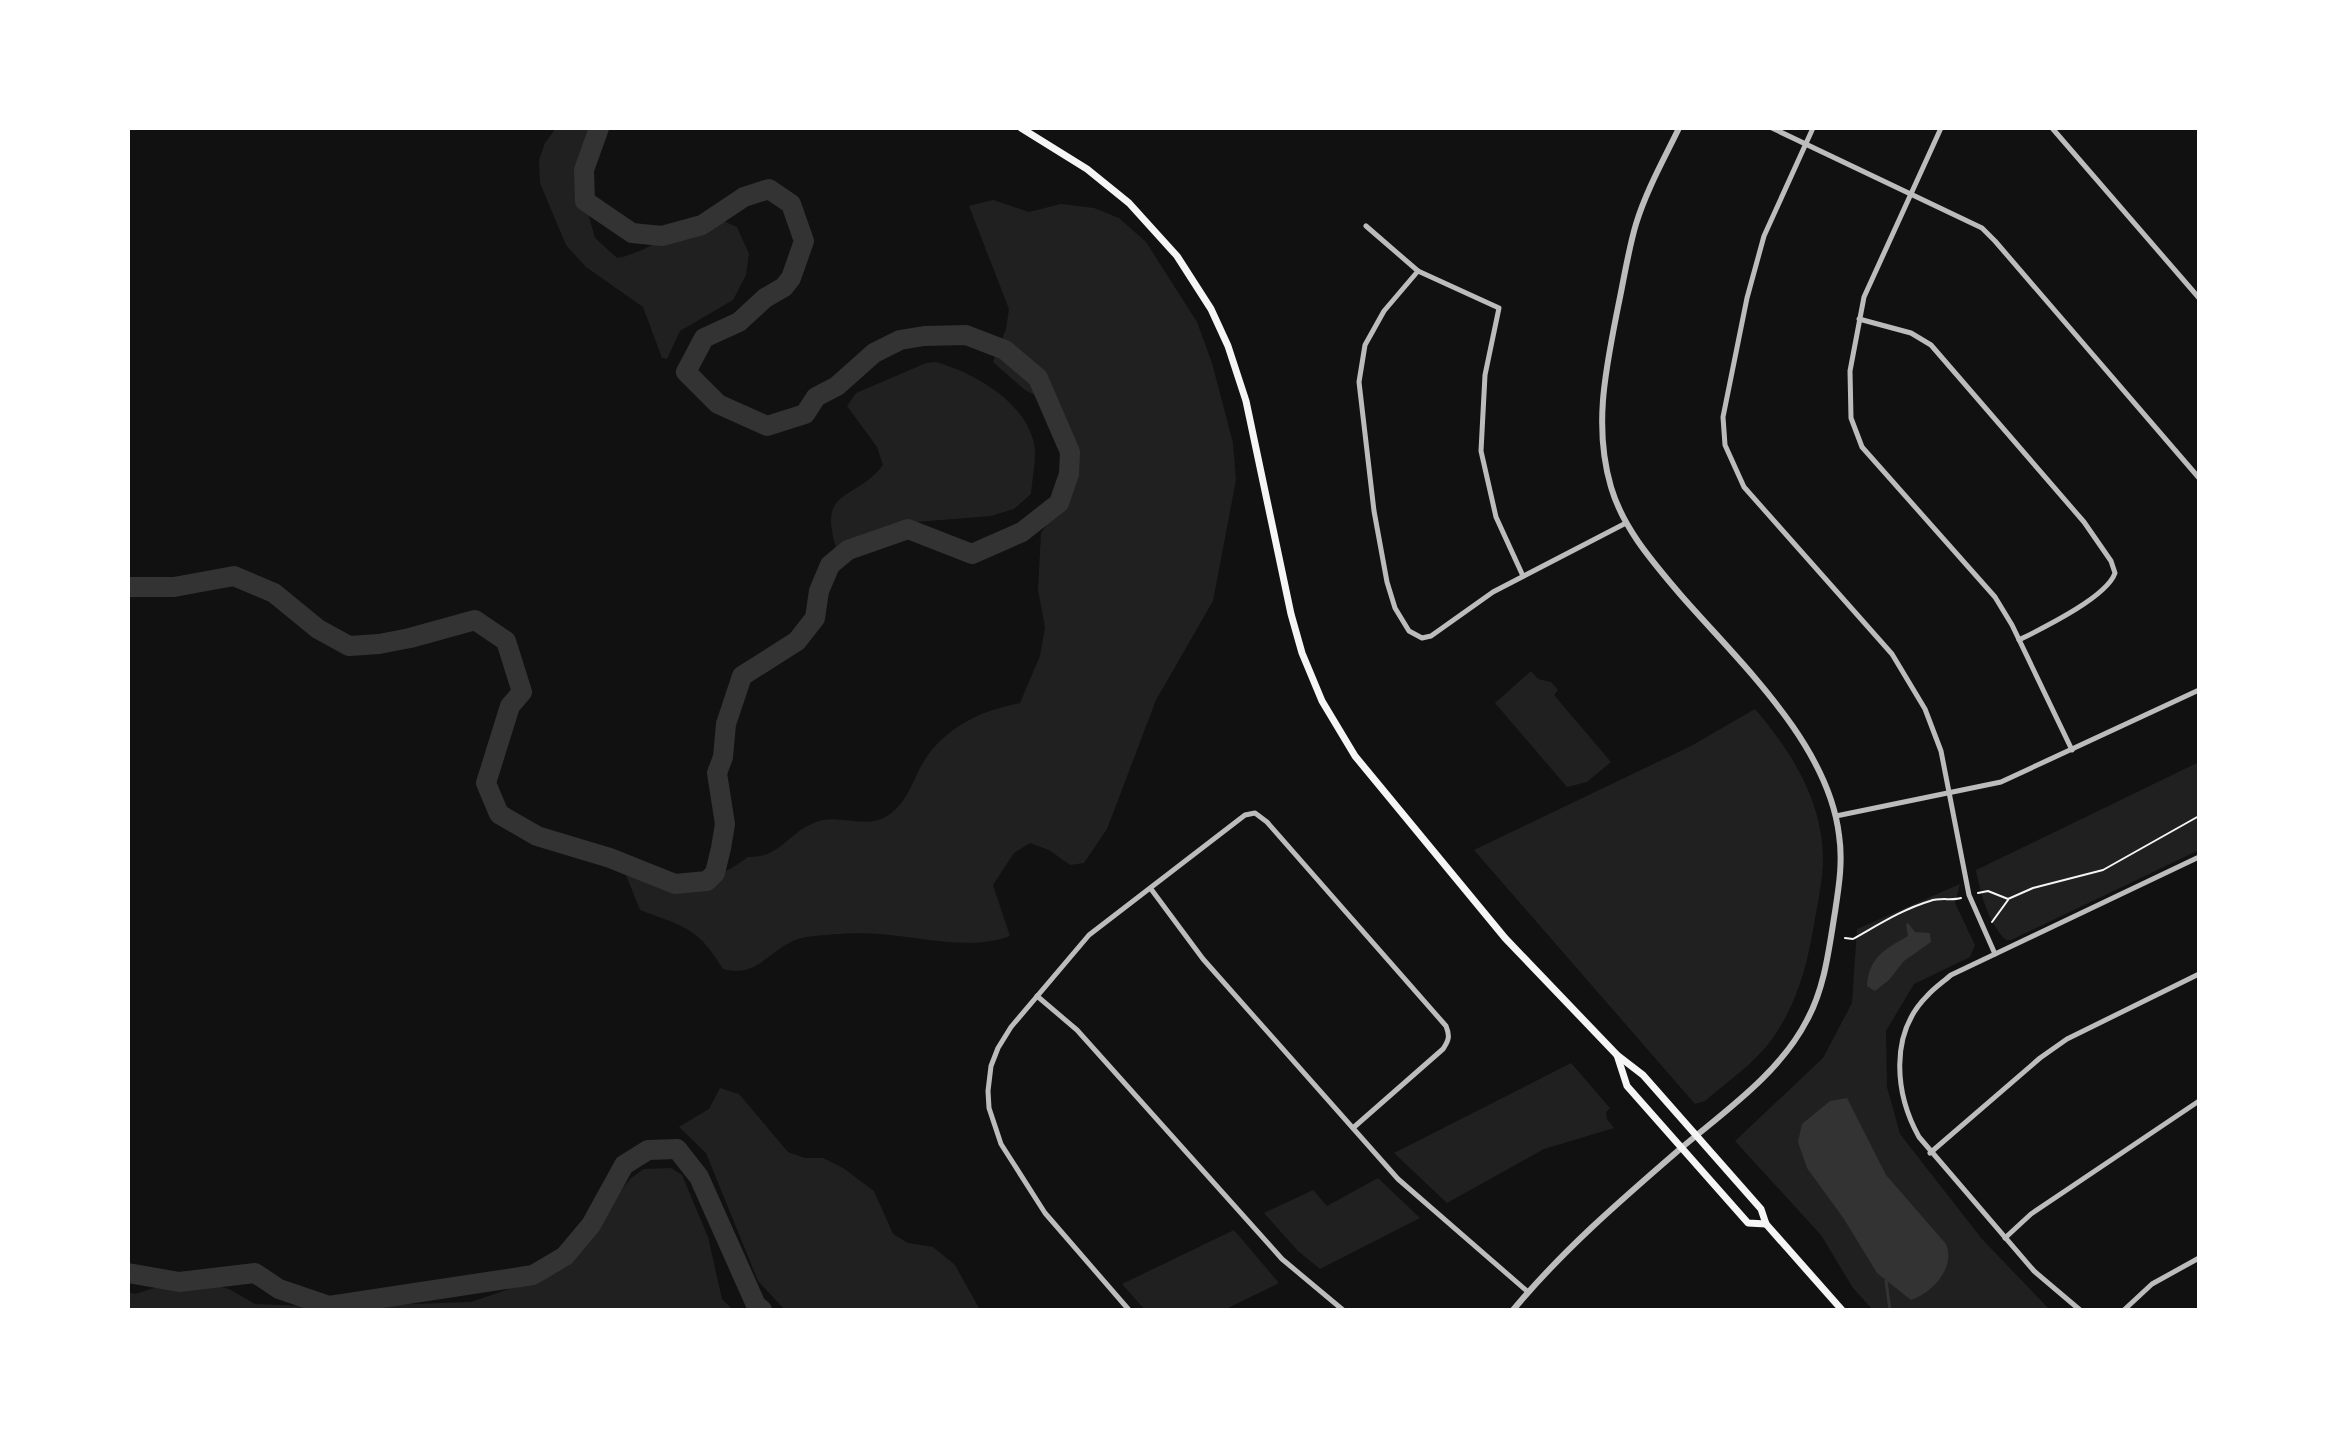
<svg xmlns="http://www.w3.org/2000/svg" width="2327" height="1438" viewBox="0 0 2327 1438" font-family="'Varela Round',sans-serif">
  <style>
    .green { fill: #202020 }
    .water { fill: #333 }
    .lines { fill: none; stroke-linecap: round; stroke-linejoin: round }
    .stream { stroke: #333; stroke-width: 3 }
    .river { stroke: #333; stroke-width: 20 }
    .path { stroke: #f5f5f5; stroke-width: 2 }
    .minor { stroke: #bcbcbc; stroke-width: 5 }
    .tertiary { stroke: #bcbcbc; stroke-width: 6 }
    .secondary { stroke: #f5f5f5; stroke-width: 7 }
  </style>
  <rect width="100%" height="100%" fill="#111"/>
  <g class="green">
    <path d="M556 128H593L575 167 595 238 617 258C650 253 691 217 719 220 725 221 732 225 737 227L749 254 746 275 733 300 680 331 667 359 662 358 643 307 586 267 566 245 540 183 539 160 545 143Z"/>
    <path d="M993 200 1029 212 1061 204 1094 208 1119 218 1146 242 1197 322 1212 363 1233 443 1236 480 1213 601 1156 700 1107 829 1084 863 1070 865 1049 850 1030 843 1014 853 993 885 1010 936C969 951 922 937 880 934 857 932 829 934 806 937 773 942 760 980 723 969 697 926 684 927 640 910L626 875C677 880 704 891 748 857 781 858 788 832 816 822 840 813 864 830 887 816 907 804 912 781 924 761 945 727 982 710 1020 703L1040 656 1045 627 1038 590 1041 533 1051 519 1071 468 1073 441 1059 408 1025 390 993 362 1006 329 1009 309 969 206Z"/>
    <path d="M936 362C974 373 1025 401 1034 444 1037 458 1032 479 1031 494L1014 509 991 516 891 524 837 550C816 487 855 502 883 465L877 447 847 406 856 393 926 363Z"/>
    <polygon points="1531,671 1538,679 1551,682 1558,690 1554,695 1611,762 1587,782 1567,787 1495,703"/>
    <path d="M1755 709C1791 751 1822 800 1823 857 1823 881 1817 906 1813 930 1806 970 1796 1004 1773 1038 1755 1063 1728 1081 1705 1101L1695 1104 1474 850 1691 746Z"/>
    <path d="M2199 762V850L2011 940H2006C1988 923 1981 895 1976 870Z"/>
    <polygon points="1960,884 1955,903 1975,945 1970,957 1914,984 1886,1031 1887,1087 1900,1134 1982,1239 2050,1310 1873,1310 1853,1288 1821,1235 1735,1141 1823,1058 1852,1003 1857,929"/>
    <polygon points="1571,1063 1610,1108 1606,1112 1607,1119 1614,1128 1544,1149 1447,1203 1394,1153"/>
    <polygon points="720,1088 739,1094 788,1152 805,1158 823,1158 843,1168 874,1191 893,1234 908,1243 933,1247 955,1265 980,1310 785,1310 758,1281 706,1153 679,1127 709,1109"/>
    <polygon points="671,1168 682,1175 708,1237 722,1299 733,1310 128,1310 128,1292 135,1294 167,1284 196,1280 229,1289 255,1304 328,1307 471,1302 530,1282 569,1262 602,1224 617,1195 631,1178 644,1169"/>
    <polygon points="1378,1178 1420,1218 1320,1269 1298,1251 1264,1213 1313,1190 1327,1206"/>
    <polygon points="1234,1230 1279,1283 1224,1310 1145,1310 1122,1284"/>
  </g>
  <g class="water">
    <path d="M1908 923 1915 932 1930 933 1931 942 1904 961 1889 980 1875 991 1867 986C1869 957 1885 949 1908 936L1906 924Z"/>
    <path d="M1847 1098 1886 1175 1946 1244C1956 1268 1932 1293 1911 1300L1877 1273 1844 1219 1807 1168 1798 1142 1802 1124 1830 1101Z"/>
  </g>
  <g class="lines">
    <polyline class="stream" points="1886,1281 1890,1310"/>
    <g class="river">
      <polyline points="128,587 174,587 234,576 274,593 318,629 349,646 379,644 410,638 475,620 506,641 522,692 510,706 486,783 499,814 537,836 610,858 675,884 707,881 715,873 721,848 725,824 717,773 723,757 726,724 742,676 797,641 815,618 819,591 830,565 848,550 908,529 972,554 1022,532 1059,503 1069,474 1070,452 1038,378 1005,350 966,335 924,336 900,340 874,353 837,386 816,397 805,414 767,426 718,404 686,372 704,338 739,322 765,298 784,287 791,278 804,241 791,204 769,189 744,197 702,225 662,236 632,233 585,201 584,170 599,128"/>
      <polyline points="128,1273 179,1282 255,1273 279,1289 329,1306 533,1275 565,1256 591,1225 624,1165 648,1150 677,1149 699,1177 756,1305 762,1310"/>
    </g>
    <g class="path">
      <polyline points="1978,893 1988,891 2008,899 2033,888 2103,870 2199,816"/>
      <polyline points="1992,922 2008,900"/>
      <path d="M1845 938 1853 939C1878 925 1903 909 1930 901 1941 897 1951 901 1961 898"/>
    </g>
    <g class="minor">
      <polyline points="1772,128 1982,228 1995,241 2199,478"/>
      <polyline points="1813,128 1764,236 1747,298 1723,417 1725,445 1744,487 1892,654 1925,709 1941,751 1969,895 1995,954"/>
      <polyline points="1941,128 1864,297 1850,371 1851,418 1862,447 1995,597 2012,625 2072,750"/>
      <polyline points="2052,128 2199,298"/>
      <polyline points="1366,226 1418,271 1499,308 1485,375 1481,451 1496,517 1523,576"/>
      <polyline points="1418,271 1384,311 1365,345 1359,382 1374,511 1387,582 1395,608 1409,631 1422,638 1431,636 1493,592 1626,523"/>
      <path d="M1859 319 1911 333 1931 345 2084 522 2111 561 2115 573C2107 597 2043 628 2019 640"/>
      <polyline points="1836,816 2001,782 2199,690"/>
      <polyline points="1151,889 1203,959 1398,1179 1528,1292"/>
      <polyline points="1037,996 1077,1030 1282,1259 1343,1310"/>
      <polyline points="1930,1153 2040,1058 2067,1039 2199,974"/>
      <polyline points="2005,1238 2031,1214 2199,1101"/>
      <path d="M1129 1310 1045 1213 1001 1144 989 1108 988 1091 991 1066 998 1048 1011 1027 1089 935 1245 815 1255 813 1267 822 1446 1026C1450 1036 1449 1040 1443 1049L1353 1128"/>
      <path d="M2080 1310 2034 1271 1919 1137C1895 1094 1889 1034 1927 996 1934 988 1943 982 1951 975L2199 857"/>
      <polyline points="2124,1310 2152,1284 2199,1258"/>
    </g>
    <path class="tertiary" d="M1513 1310C1563 1250 1621 1200 1680 1149 1725 1111 1780 1073 1807 1020 1825 987 1829 948 1835 912 1839 886 1843 861 1839 835 1828 743 1738 661 1679 593 1652 561 1623 528 1611 487 1593 426 1606 368 1618 307 1624 279 1628 251 1636 224 1646 191 1664 159 1679 128"/>
    <g class="secondary">
      <polyline points="1021,128 1087,169 1129,203 1177,256 1211,309 1228,346 1246,401 1291,614 1302,653 1322,701 1355,756 1505,938 1617,1055 1643,1075 1761,1209 1766,1224 1842,1310"/>
      <polyline points="1617,1055 1627,1086 1748,1223 1766,1224"/>
    </g>
  </g>
  <rect width="2327" height="1438" fill="none" stroke="#ffffff" stroke-width="260"/>
</svg>
